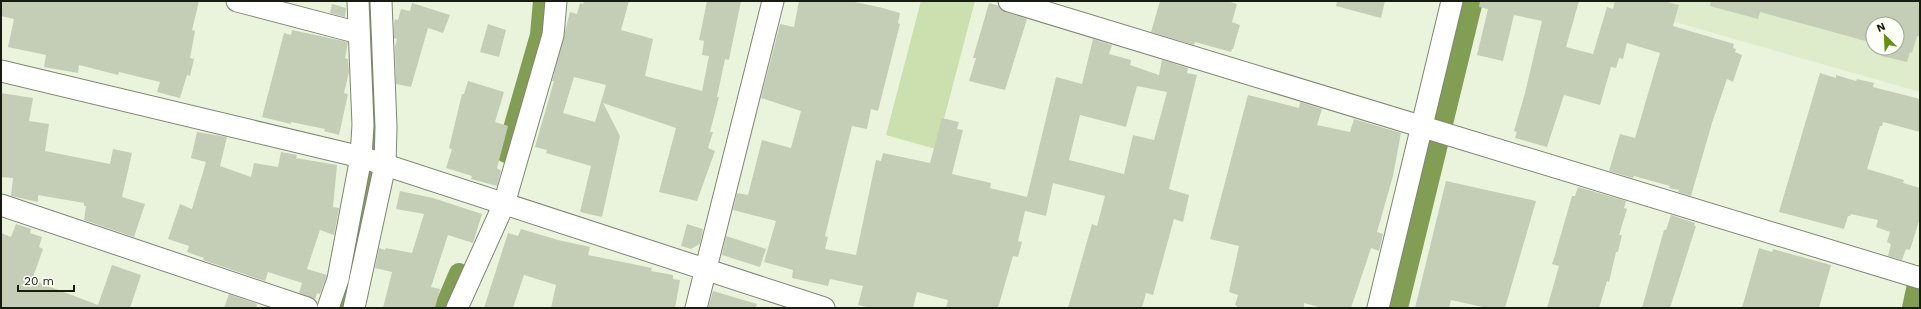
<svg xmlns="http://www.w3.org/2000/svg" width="1921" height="309" viewBox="0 0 1921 309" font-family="'Work Sans',sans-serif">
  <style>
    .built { fill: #deeccc; fill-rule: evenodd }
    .green { fill: #cbdfaf }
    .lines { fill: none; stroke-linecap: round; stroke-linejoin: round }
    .canal { stroke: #829e55; stroke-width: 20 }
    .building { fill: #c4ceb6; fill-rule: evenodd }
    .minor-casing { stroke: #7d8771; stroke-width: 23 }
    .minor { stroke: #fff; stroke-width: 21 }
  </style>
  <rect width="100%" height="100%" fill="#eaf4dc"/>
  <path class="built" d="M1601 1H1920V92ZM1873 24H1897V48H1873Z"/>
  <polygon class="green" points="921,1 975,1 936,149 886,135"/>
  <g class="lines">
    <g class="canal">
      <polyline points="506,153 540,35 543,1"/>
      <polyline points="341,308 349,285 376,146 370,1"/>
      <polyline points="444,308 459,273"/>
      <polyline points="1398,308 1473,1"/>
      <polyline points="1912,308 1916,289"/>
    </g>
  </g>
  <g class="building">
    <polygon points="1,1 199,1 192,30 195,31 190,58 194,59 190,76 187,75 180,98 157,92 160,82 119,72 118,75 79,65 78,73 44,67 46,55 8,47 14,19 1,16"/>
    <path d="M584 1H629L621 30 653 39 645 76 702 91 709 56 702 55 704 41 699 40 707 1H741L729 60 725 59 717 97H719L710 132H713L708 148 715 151 697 201 659 192 676 128 603 103 620 136 602 217 580 212 591 166 546 153 547 150 535 147 554 81H552L570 12 577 14 580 3 583 4ZM574 77 606 85 595 122 563 113Z"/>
    <path d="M799 1H850L879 7 900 13 898 23 900 24 878 111 871 109 867 129 852 126 825 236 828 237 825 249 856 255 876 160 881 161 883 153 930 163 942 118 959 122 957 129 963 130 952 174 991 183 990 188 1027 197 1056 77 1082 84 1093 39 1112 45 1109 54 1131 60 1130 65 1159 75 1162 60 1188 68 1187 73 1197 75 1169 189 1189 195 1183 222 1174 219 1153 295 1146 293 1142 308H1068L1092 224 1097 226 1105 196 1053 183 1046 216 1025 211 1018 241 1022 242 1018 257 1013 256 998 308H946L948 300 917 292 913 308H871L858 305 863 286 830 279 828 286 792 278 793 270 764 262 776 221 733 210 737 193 748 195 762 140 791 148 801 111 761 98 780 24 794 27ZM1137 86 1167 92 1154 140 1133 135 1124 174 1069 160 1080 115 1126 127Z"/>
    <polygon points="1160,1 1227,1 1237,4 1232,22 1240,25 1233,49 1232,49 1231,52 1195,42 1194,45 1151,32"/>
    <polygon points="1337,1 1385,1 1381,18 1336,6"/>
    <polygon points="1480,1 1579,1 1566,47 1593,54 1607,7 1613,9 1615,1 1663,1 1679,5 1673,26 1734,44 1733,48 1736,49 1735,52 1742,55 1733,82 1727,79 1712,123 1691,196 1678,192 1679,190 1669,188 1670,186 1634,176 1633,178 1609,171 1620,134 1635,138 1660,53 1627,43 1623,59 1619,58 1616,68 1611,67 1600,105 1564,95 1547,147 1515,138 1517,132 1514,131 1525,93 1542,21 1514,15 1503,61 1477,55 1488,9 1479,7"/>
    <polygon points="1711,1 1920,1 1920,37 1917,36 1912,53 1910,52 1907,62 1881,56 1883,48 1897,48 1897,24 1873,24 1873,43 1760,12 1758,19 1710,6"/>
    <polygon points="412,3 450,15 443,33 428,28 411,87 396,84 395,47 397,39 394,38 394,24 395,19 398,20 401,9 410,11"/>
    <polygon points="989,3 999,6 1006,12 1027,19 1005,90 969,81 976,58 973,58"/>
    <polygon points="332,4 346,8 345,17 330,13"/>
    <polygon points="488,24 506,30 499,57 480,52"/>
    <polygon points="292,30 348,42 345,58 348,59 349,72 344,93 348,94 339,135 324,131 325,129 291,122 291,124 262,117 284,33 291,35"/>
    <polygon points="1820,73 1836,78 1836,75 1856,81 1857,79 1874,83 1873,87 1920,99 1920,132 1883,122 1882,126 1880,126 1867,169 1904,180 1903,183 1920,188 1920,218 1910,250 1906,249 1902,260 1888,256 1891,244 1887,242 1890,232 1876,227 1878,220 1851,214 1850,216 1848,216 1844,229 1779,212"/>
    <polygon points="468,81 504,92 495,122 508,126 497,168 501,171 497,186 471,179 472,176 446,168 452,149 449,148 462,94 464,94"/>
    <polygon points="1,93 33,98 29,121 49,124 45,151 110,164 113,149 132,153 122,197 145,204 134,237 84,220 86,206 84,206 84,203 38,195 38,202 11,196 13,178 1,177"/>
    <polygon points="1248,95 1299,108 1300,102 1322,109 1317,125 1350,132 1354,119 1401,133 1393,176 1377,232 1383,234 1379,251 1371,248 1351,308 1322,308 1304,303 1304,308 1237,308 1237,306 1235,305 1238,295 1229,292 1239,246 1210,239"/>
    <polygon points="197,132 227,137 220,166 251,177 254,163 278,167 281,152 297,155 296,158 337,165 333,207 339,208 334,235 320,230 307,269 327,275 320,294 317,293 315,300 299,293 302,283 268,272 265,281 203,260 204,258 187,252 189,246 168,239 180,204 192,209 206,162 191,158"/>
    <polygon points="1446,181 1536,201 1505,308 1487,308 1451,300 1449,308 1415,308"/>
    <polygon points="1578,187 1626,201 1624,208 1627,209 1619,235 1622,235 1618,252 1616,252 1609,282 1607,281 1599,308 1547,308 1559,266 1552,264 1555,255 1572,196 1575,196"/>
    <polygon points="400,191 433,198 482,214 473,243 448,235 431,287 440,289 435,308 383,308 392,272 375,268 379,248 385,250 386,248 412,253 424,214 396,209"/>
    <polygon points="1671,215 1695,223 1694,226 1696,226 1670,308 1642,308 1664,230 1666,230"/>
    <polygon points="16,224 31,229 30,233 42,237 39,247 43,249 32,280 98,305 112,265 141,275 130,308 1,308 1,233 11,237"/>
    <polygon points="687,224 703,229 700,244 691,249 681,246"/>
    <polygon points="521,229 558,240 590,247 588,255 652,268 651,271 673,275 673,279 680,280 675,308 551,308 556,285 524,275 513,308 484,308 508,233 518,236"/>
    <polygon points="726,236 766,249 760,267 722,255"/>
    <polygon points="1759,248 1772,252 1773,249 1831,265 1819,308 1742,308"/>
    <polygon points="713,291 757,304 756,308 708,308"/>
    <polygon points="229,294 257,304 256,308 224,308"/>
  </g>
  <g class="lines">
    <defs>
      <g id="minor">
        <polyline points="237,1 359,33"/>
        <polyline points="1009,1 1920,278"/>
        <polyline points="1,71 361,157 824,308"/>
        <polyline points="1,205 307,308"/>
        <polyline points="328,308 338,279 361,157 363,125 358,1"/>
        <polyline points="354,308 385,165 386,127 381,1"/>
        <polyline points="457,308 504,204 553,35 556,1"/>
        <polyline points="696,308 773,1"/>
        <polyline points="1378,308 1452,1"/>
      </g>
    </defs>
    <use href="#minor" class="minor-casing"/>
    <use href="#minor" class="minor"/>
  </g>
  <rect width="1921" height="309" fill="none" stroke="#171b12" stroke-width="4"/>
  <g transform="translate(1885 36) rotate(336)"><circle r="19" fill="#fbfff5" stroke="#a0a49a"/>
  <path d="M0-3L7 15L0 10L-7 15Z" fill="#698d17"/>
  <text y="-6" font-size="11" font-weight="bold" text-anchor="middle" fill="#171b12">N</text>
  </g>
  <path d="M18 285v6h56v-6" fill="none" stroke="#171b12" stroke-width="2"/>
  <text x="24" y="285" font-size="12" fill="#171b12" stroke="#fbfff5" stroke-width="3" paint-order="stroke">20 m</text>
</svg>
